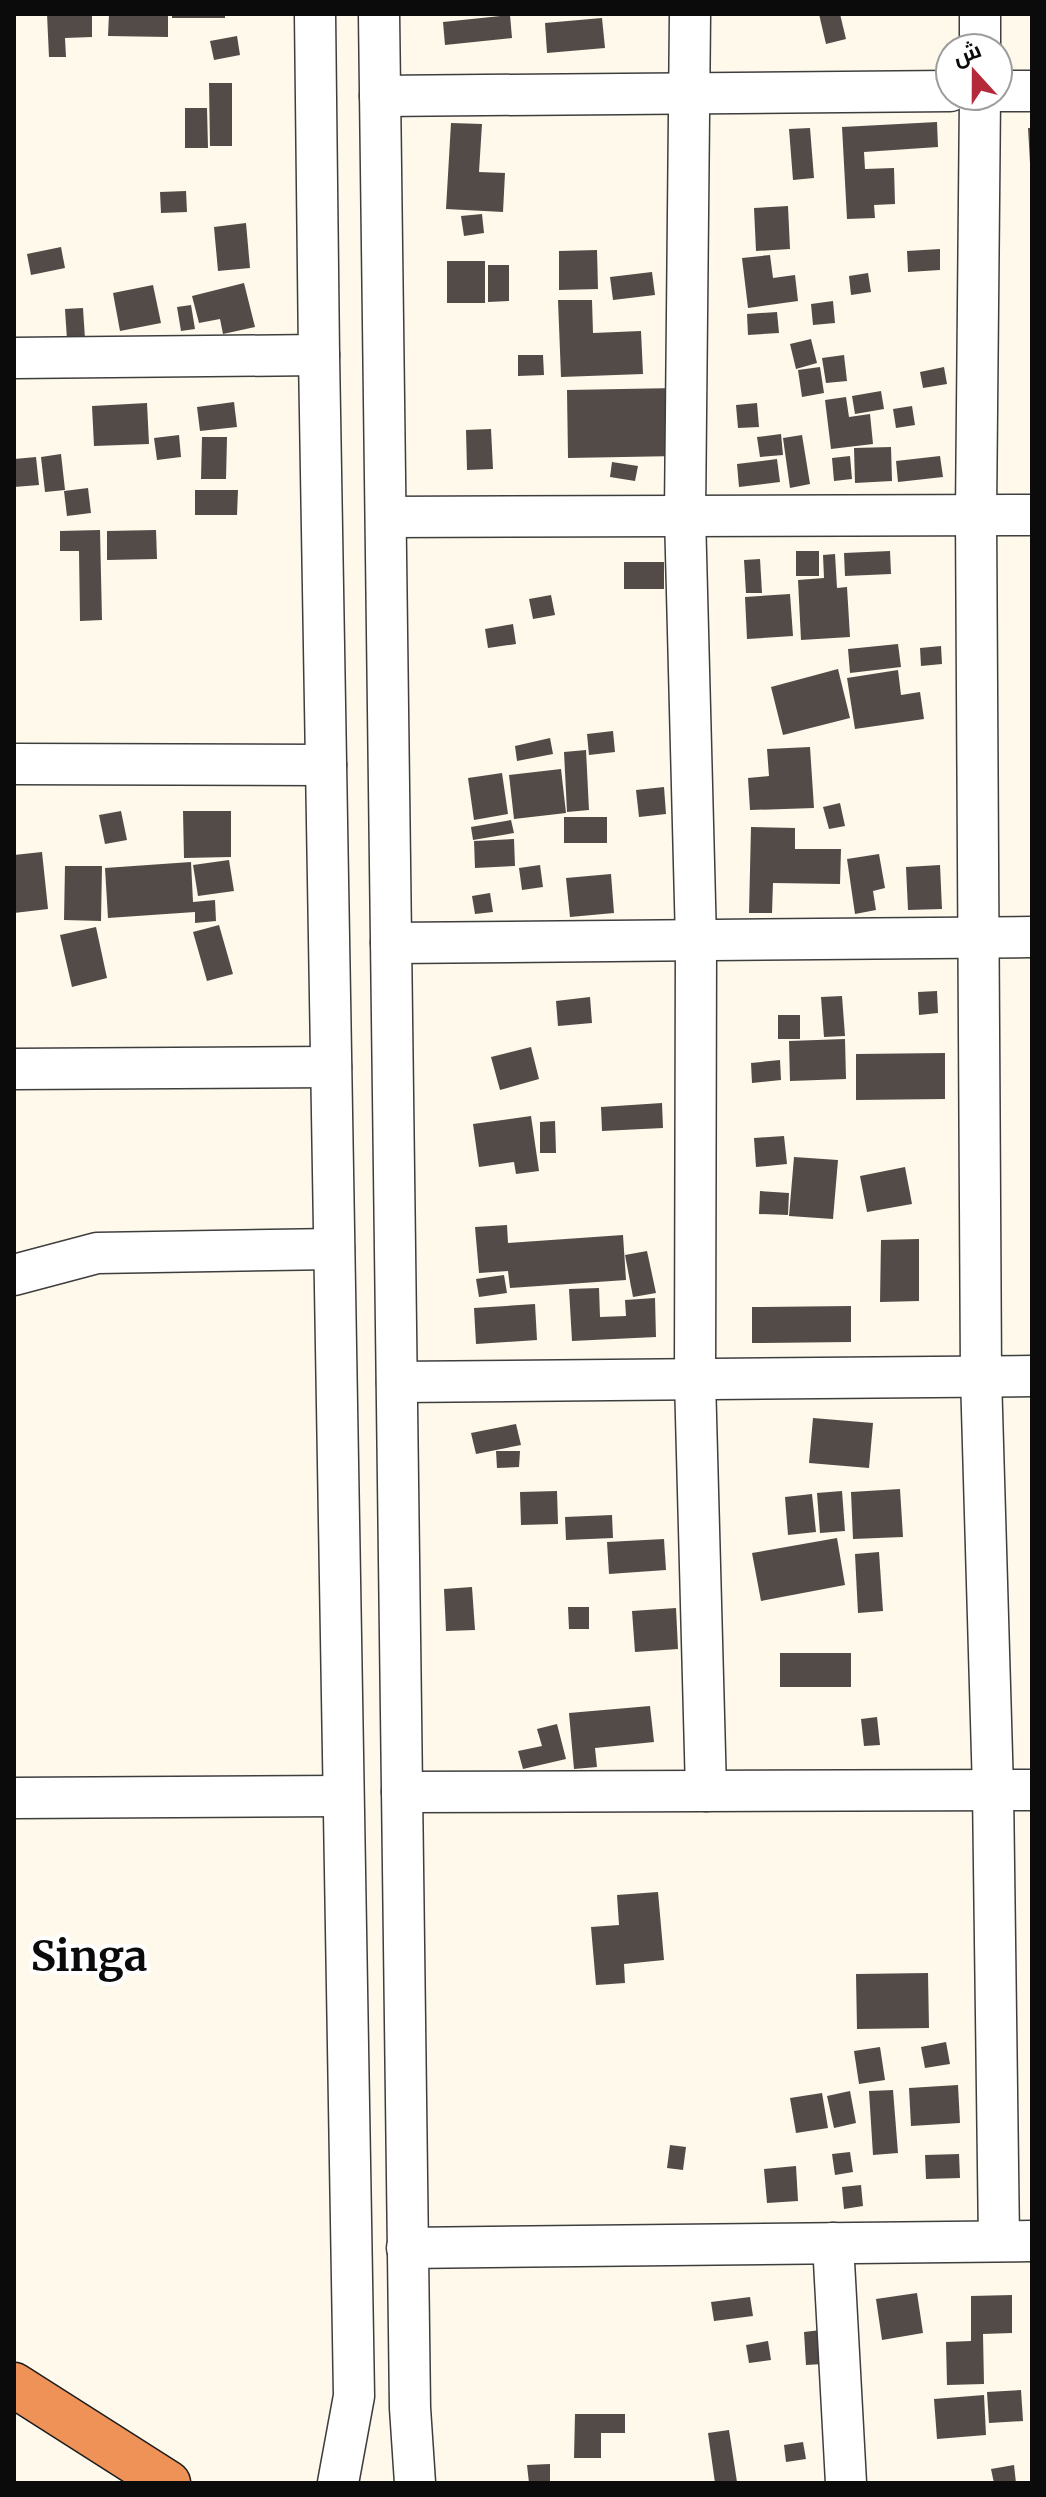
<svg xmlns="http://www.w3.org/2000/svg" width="1046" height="2497" viewBox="0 0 1046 2497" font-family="Merriweather,Cairo,serif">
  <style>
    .building { fill: #534b48 }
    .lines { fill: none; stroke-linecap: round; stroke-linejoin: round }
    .minor-casing { stroke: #3e3e3e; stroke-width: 43 }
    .highway-casing { stroke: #1c1c1c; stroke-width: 47 }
    .minor { stroke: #fff; stroke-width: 40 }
    .highway { stroke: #ee9258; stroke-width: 44 }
    .labels { text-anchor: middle; stroke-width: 8; stroke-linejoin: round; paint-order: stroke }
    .town-label { font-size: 42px; font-weight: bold; fill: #0b0b0b; stroke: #fff }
  </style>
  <rect width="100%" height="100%" fill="#fef9ea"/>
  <g class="building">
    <polygon points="47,14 92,14 92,37 65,38 66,57 49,57"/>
    <polygon points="109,14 168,14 168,37 108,36"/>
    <rect x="172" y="14" width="53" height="4"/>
    <polygon points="819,14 840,14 846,39 826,44"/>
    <polygon points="510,15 512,38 445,45 443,22"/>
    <polygon points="602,18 605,48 547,53 545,23"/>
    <polygon points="237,36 240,55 214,60 210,41"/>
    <polygon points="209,83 232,83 232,146 210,146"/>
    <polygon points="185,108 207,108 208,148 185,148"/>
    <polygon points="937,122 938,147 864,152 865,169 894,168 895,204 874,205 875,218 847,219 842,127"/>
    <polygon points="451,123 482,124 479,172 505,173 503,212 446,209"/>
    <polygon points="810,128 814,178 793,180 789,129"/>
    <polygon points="1028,128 1032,128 1032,163 1030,163"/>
    <polygon points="186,191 187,212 161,213 160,192"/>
    <polygon points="788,206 790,249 756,251 754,208"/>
    <polygon points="482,214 484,233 464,236 461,216"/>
    <polygon points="246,223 250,268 218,271 214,227"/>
    <polygon points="61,247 65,268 31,275 27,254"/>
    <polygon points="940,249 940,270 908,272 907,251"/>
    <polygon points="597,250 598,289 559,290 559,251"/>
    <polygon points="770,255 773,278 795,275 798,301 748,308 742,258"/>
    <rect x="447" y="261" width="38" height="42"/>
    <polygon points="488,265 509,265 509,301 488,302"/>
    <polygon points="652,272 655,295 613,300 610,277"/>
    <polygon points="868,273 871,292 851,295 849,276"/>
    <polygon points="244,283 255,327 223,334 220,319 199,323 192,296"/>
    <polygon points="153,285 161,323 120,331 113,293"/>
    <polygon points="558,300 592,300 593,333 641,331 643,374 561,377"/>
    <polygon points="833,301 835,323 813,325 811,304"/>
    <polygon points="191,305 195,329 181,331 177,307"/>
    <polygon points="83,308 85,339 67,340 65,309"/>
    <polygon points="777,312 779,333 748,335 747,314"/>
    <polygon points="811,339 817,363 796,369 790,344"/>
    <polygon points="518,355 543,355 544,375 518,376"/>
    <polygon points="844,355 847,381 826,383 822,358"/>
    <polygon points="820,367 824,393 802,397 798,370"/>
    <polygon points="944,367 947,384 923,388 920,372"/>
    <polygon points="677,388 678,456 568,458 567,390"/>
    <polygon points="881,391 884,409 855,414 852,396"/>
    <polygon points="846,397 849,417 870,414 873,444 831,449 825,400"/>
    <polygon points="234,402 237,427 200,431 197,407"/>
    <polygon points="147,403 149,444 94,446 92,406"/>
    <polygon points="757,403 759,427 738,428 736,405"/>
    <polygon points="912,406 915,425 896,428 893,409"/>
    <polygon points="491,429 493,469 467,470 466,430"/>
    <polygon points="781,434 783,455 760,457 757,437"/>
    <polygon points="179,435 181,457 157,460 154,438"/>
    <polygon points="802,435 810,484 790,488 783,438"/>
    <polygon points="202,437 227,437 226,479 201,479"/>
    <polygon points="891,447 892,481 855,483 854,448"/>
    <polygon points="61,454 65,490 45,492 41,457"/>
    <polygon points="850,456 852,479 834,481 832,458"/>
    <polygon points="940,456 943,477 898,482 896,461"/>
    <polygon points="36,457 39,485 14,487 14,459"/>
    <polygon points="777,459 780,482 739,487 737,464"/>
    <polygon points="612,462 638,466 635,481 610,477"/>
    <polygon points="88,488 91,513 67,516 64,491"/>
    <polygon points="195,490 238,490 237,515 195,515"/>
    <polygon points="100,530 102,620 80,621 79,551 60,551 60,531"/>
    <polygon points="156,530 157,559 107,560 107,531"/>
    <rect x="796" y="551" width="23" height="25"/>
    <polygon points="890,551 891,574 845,576 844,553"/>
    <polygon points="835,554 837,588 847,587 850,637 801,640 798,580 824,578 823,555"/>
    <polygon points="760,559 762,593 746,593 744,560"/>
    <rect x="624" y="562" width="40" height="27"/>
    <polygon points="790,594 793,636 747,639 745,597"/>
    <polygon points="551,595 555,615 533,619 529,599"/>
    <polygon points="513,624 516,644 488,648 485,629"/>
    <polygon points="898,644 901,667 850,673 848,649"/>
    <polygon points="941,646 942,664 921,666 920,648"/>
    <polygon points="838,669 850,718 783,735 771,687"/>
    <polygon points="898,670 901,695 920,692 924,719 855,729 847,678"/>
    <polygon points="613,731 615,752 589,755 587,734"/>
    <polygon points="550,738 553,754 517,761 515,746"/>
    <polygon points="810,747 814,808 750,810 748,778 769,776 767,749"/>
    <polygon points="586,750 589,810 567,812 564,752"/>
    <polygon points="561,769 566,813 514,819 509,775"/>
    <polygon points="502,773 508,814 474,820 468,778"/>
    <polygon points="664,787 666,814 639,817 636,790"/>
    <polygon points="840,803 845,826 829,829 823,807"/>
    <polygon points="121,811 127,840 105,844 99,815"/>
    <polygon points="183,811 231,811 231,857 184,858"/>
    <rect x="564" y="817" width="43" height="26"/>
    <polygon points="511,820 514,833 473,840 471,827"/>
    <polygon points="751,827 795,828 795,849 841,849 840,884 773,883 772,913 749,913"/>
    <polygon points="514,839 515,866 475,868 474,841"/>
    <polygon points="42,852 48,909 14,913 14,855"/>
    <polygon points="879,854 885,888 873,891 876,910 855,914 847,859"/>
    <polygon points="229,860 234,891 198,896 193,865"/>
    <polygon points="191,862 193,902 215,900 216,921 195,923 195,912 108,918 105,868"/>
    <polygon points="540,865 543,887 522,890 519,868"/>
    <polygon points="940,865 942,909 908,910 906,867"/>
    <polygon points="65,866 102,866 101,921 64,920"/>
    <polygon points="611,874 614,913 570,917 566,878"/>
    <polygon points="490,893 493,912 475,914 472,896"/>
    <polygon points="219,925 233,974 207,981 193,932"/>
    <polygon points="96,927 107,978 72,987 60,935"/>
    <polygon points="937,991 938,1013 919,1015 918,992"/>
    <polygon points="842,996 845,1036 824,1037 821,997"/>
    <polygon points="590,997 592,1023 558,1026 556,1001"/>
    <rect x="778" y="1015" width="22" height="24"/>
    <polygon points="845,1039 846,1079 790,1081 789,1041"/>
    <polygon points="531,1047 539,1079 500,1090 491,1057"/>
    <polygon points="945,1053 945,1099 856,1100 856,1054"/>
    <polygon points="780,1060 781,1080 752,1083 751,1063"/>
    <polygon points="662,1103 663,1128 602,1131 601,1107"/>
    <polygon points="531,1116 539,1171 516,1174 514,1162 479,1167 473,1124"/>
    <polygon points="555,1121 556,1153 540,1153 540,1122"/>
    <polygon points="784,1136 787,1164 756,1167 754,1138"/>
    <polygon points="794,1157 838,1160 833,1219 789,1216"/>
    <polygon points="905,1167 912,1204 867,1212 860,1176"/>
    <polygon points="760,1191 789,1193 788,1215 759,1214"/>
    <polygon points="507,1225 508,1243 623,1235 626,1280 510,1288 508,1271 479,1273 475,1227"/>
    <polygon points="919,1239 919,1301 880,1302 881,1240"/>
    <polygon points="647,1251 656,1293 633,1297 625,1255"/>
    <polygon points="504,1275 507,1293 479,1297 476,1279"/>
    <polygon points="599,1288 600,1317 626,1316 625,1300 655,1298 656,1337 572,1341 569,1289"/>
    <polygon points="535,1304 537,1340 476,1344 474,1308"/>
    <polygon points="851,1306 851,1342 752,1343 752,1307"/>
    <polygon points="813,1418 873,1423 869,1468 809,1463"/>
    <polygon points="516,1424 521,1445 476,1454 471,1433"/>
    <polygon points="496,1451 520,1451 519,1467 497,1468"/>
    <polygon points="900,1489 903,1537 853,1539 851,1492"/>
    <polygon points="557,1491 558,1524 521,1525 520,1492"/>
    <polygon points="842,1491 845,1531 820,1533 817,1493"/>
    <polygon points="812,1494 816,1532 788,1535 785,1497"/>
    <polygon points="612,1515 613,1538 566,1540 565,1517"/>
    <polygon points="837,1538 845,1585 761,1601 752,1553"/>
    <polygon points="664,1539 666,1570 609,1574 607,1542"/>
    <polygon points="879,1552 883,1611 858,1613 855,1554"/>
    <polygon points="472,1587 475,1630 446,1631 444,1589"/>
    <polygon points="568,1607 589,1607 589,1629 569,1629"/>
    <polygon points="676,1608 678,1649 635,1652 632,1611"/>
    <rect x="780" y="1653" width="71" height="34"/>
    <polygon points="650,1706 654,1742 595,1748 597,1767 574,1769 569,1713"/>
    <polygon points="877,1717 880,1745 864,1746 861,1719"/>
    <polygon points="557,1724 566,1759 523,1769 518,1751 542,1746 537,1729"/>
    <polygon points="658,1892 664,1960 624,1964 625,1983 596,1985 591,1927 619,1925 617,1895"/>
    <polygon points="928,1973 929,2028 857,2029 856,1974"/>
    <polygon points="946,2042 950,2064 925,2068 921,2047"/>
    <polygon points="880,2047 885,2080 859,2084 854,2051"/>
    <polygon points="958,2085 960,2123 911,2126 909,2088"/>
    <polygon points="893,2090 898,2153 873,2155 869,2091"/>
    <polygon points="850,2091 856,2123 834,2128 827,2096"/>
    <polygon points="822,2093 828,2128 796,2133 790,2098"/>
    <polygon points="670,2145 686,2147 683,2170 667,2168"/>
    <polygon points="850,2152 853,2172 835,2175 832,2154"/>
    <polygon points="959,2154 960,2178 926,2179 925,2155"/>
    <polygon points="796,2166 798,2201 767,2203 764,2169"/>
    <polygon points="861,2185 863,2206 844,2209 842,2187"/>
    <polygon points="917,2293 923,2333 882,2340 876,2299"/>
    <polygon points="1012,2295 1012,2333 983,2334 984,2384 947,2385 946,2342 971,2341 971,2296"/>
    <polygon points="750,2297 753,2316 714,2321 711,2302"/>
    <polygon points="821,2330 823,2364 806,2365 804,2332"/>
    <polygon points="768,2341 771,2360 749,2363 746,2345"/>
    <polygon points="1021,2390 1023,2421 989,2423 987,2392"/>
    <polygon points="984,2395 986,2435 937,2439 934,2399"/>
    <polygon points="575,2414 625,2414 625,2433 601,2433 601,2458 574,2458"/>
    <polygon points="729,2430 737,2482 715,2483 708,2433"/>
    <polygon points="803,2442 806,2459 786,2462 784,2445"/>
    <polygon points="550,2464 550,2483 529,2483 527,2465"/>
    <polygon points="1014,2465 1016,2483 994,2483 991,2469"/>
  </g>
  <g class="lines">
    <defs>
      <g id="minor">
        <polyline points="315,14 319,355 354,2396 338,2483"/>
        <polyline points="379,14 410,2408 415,2483"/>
        <polyline points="690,14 685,515 696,941 695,1379 706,1791"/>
        <polyline points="980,14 980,48"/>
        <polyline points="998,91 1032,91"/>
        <polyline points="380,96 950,91"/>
        <polyline points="980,96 976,514 981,1376 993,1790 999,2241"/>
        <polyline points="14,358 319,355"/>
        <polyline points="386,517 1032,515"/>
        <polyline points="14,764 326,765"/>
        <polyline points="391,943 1032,937"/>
        <polyline points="14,1069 331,1067"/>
        <polyline points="14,1275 97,1253 334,1249"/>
        <polyline points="397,1382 1032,1376"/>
        <polyline points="402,1792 1032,1790"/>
        <polyline points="14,1798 343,1796"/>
        <polyline points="833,2243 846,2483"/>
        <polyline points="407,2248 1032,2241"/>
      </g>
      <polyline id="highway" points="14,2385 168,2483"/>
    </defs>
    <use href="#minor" class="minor-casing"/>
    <use href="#highway" class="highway-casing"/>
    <use href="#minor" class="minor"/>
    <use href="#highway" class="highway"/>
  </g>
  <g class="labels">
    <g class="town-label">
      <text x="89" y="1971">Singa</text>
    </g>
  </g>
  <rect width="1046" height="2497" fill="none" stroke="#0b0b0b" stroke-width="32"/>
  <g transform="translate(974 72) rotate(339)"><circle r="38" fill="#ffffff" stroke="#9d9d9d" stroke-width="2"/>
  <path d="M0-6L14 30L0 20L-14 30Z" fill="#b42a3a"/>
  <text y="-12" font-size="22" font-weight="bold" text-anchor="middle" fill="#0b0b0b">ش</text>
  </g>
</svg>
